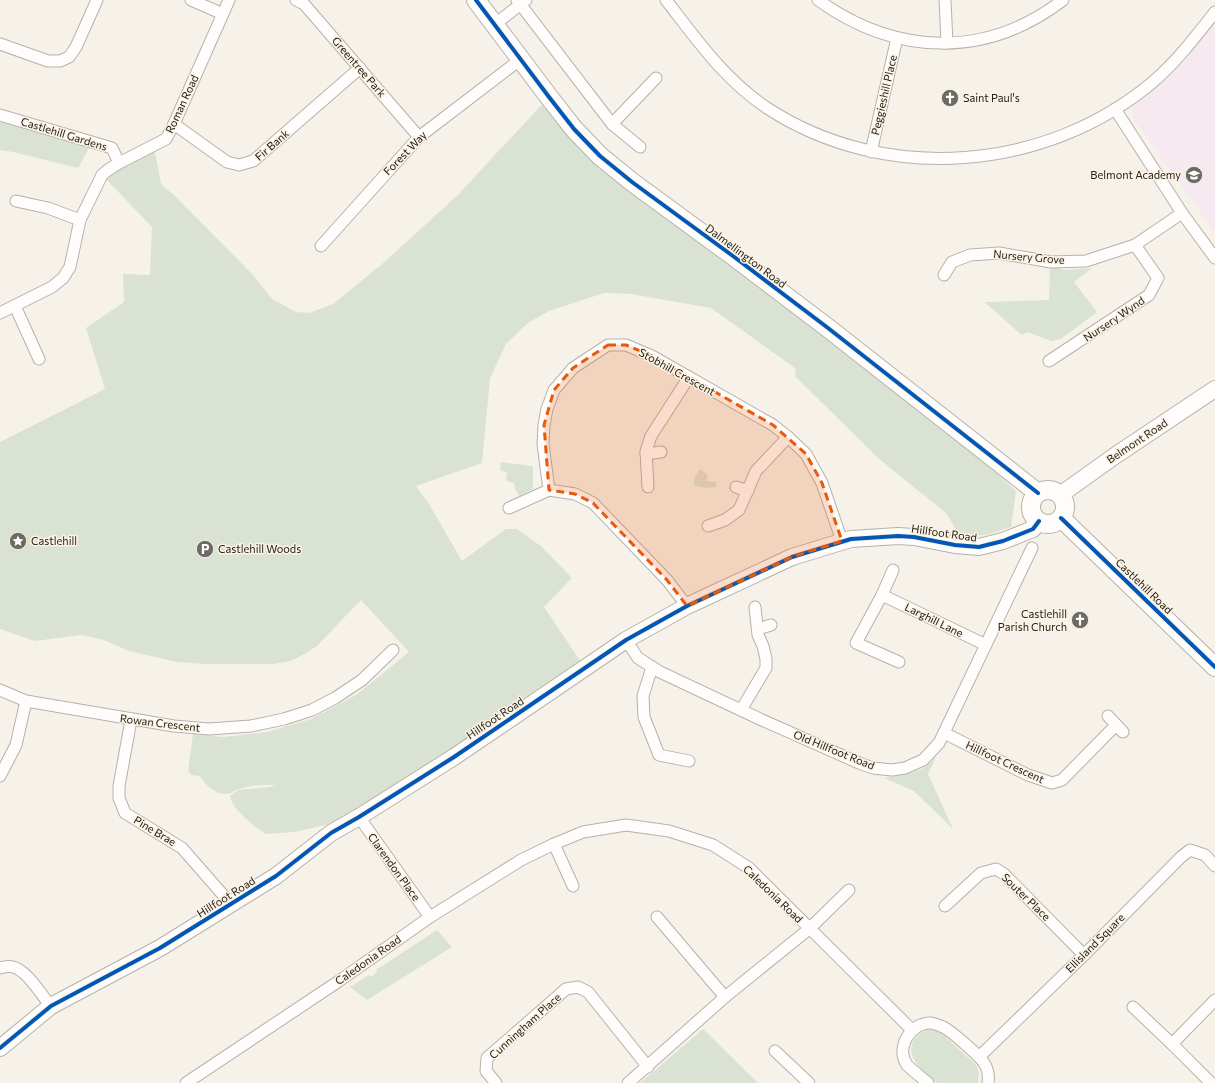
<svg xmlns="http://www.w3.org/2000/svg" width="1215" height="1083" viewBox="0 0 1215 1083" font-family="Commissioner,sans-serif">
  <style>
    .education { fill: #f6eaf0 }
    .green { fill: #dae3d3 }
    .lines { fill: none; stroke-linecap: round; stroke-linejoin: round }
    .street-casing { stroke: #b5b2ab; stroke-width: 13 }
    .secondary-casing { stroke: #b5b2ab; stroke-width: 18 }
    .primary-casing { stroke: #b5b2ab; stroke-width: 20 }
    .street { stroke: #fefdfc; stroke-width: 11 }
    .secondary { stroke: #fefdfc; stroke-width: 16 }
    .primary { stroke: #fefdfc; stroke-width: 18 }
    .cycleway-casing { stroke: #fcf3e4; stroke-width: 6 }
    .cycleway { stroke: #0057b8; stroke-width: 4 }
    .marked { fill: #e8590c; fill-opacity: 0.2; stroke: #e8590c; stroke-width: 3; stroke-dasharray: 8 5; stroke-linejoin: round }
    .labels { text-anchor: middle; stroke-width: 3; stroke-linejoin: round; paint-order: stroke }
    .street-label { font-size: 11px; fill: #23201b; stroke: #fcf3e4 }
    .poi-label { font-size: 11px; fill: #23201b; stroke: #fcf3e4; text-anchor: start }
  </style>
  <rect width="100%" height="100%" fill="#f6f2ea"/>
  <polygon class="education" points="1215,22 1215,233 1133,118 1132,108 1181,65"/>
  <g class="green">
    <path d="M549 97 574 129 984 461 1016 491 1011 527 990 534 975 536H964L958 533 946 513 879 459 796 377 795 368 711 308 631 294 604 293 549 311 528 323 506 344 490 378 482 463 416 486 429 504 462 561 506 529H517L542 547 572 578 544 607 585 668 359 817 295 832 265 834C254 825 232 810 230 796L238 790 270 787 276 785C264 785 250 785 239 789 235 790 231 794 227 794 216 795 205 785 200 776L191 775 188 771 193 734 223 737 267 732 311 719 356 695 409 652 361 600 317 646 306 653 291 661 273 664H205L177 662 129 651 104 640 81 635 35 641 0 629V442L105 389 86 328 124 302 123 274 150 275 152 227 102 175 108 170 155 152 161 184 176 197 254 276 272 299 296 312 309 313 333 304 381 265 458 195 492 158Z"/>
    <polygon points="0,112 95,137 78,168 13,152 0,150"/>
    <polygon points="1050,265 1056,265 1063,270 1092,268 1074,282 1097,312 1061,339 1051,341 1027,332 1022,335 984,302 1049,300"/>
    <polygon points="501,462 533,466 533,489 519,496 515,489 514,483 509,482 506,480 507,472 500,471"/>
    <path d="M700 469 708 475 706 481 714 482 716 481V487L706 488 695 486C692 479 696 475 700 469Z"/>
    <polygon points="936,757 928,774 953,829 914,791 884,778 907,774 922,769"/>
    <polygon points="437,930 452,947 367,1000 350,987 369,975 371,977 377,972 376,970"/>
    <polygon points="703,1029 758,1083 640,1083"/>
    <path d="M928 1030 937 1031 941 1033 976 1065 979 1072 978 1083H937C926 1073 905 1059 913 1042 916 1035 922 1032 928 1030Z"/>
  </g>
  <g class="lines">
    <defs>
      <g id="street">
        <polyline points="191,0 223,14"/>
        <polyline points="296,0 304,4 419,137"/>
        <polyline points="517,0 612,124 640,147"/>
        <path d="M666 0C697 40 724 79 767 108 885 185 1047 172 1154 81 1178 60 1196 36 1215 12"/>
        <path d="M818 0C896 56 986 59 1063 0"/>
        <polyline points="945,0 947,43"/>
        <polyline points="494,25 526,0"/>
        <polyline points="0,44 48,61 60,61 69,57 76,47 97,0"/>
        <polyline points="1115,109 1182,213 1215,258"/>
        <polyline points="0,115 112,148 119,163"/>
        <polyline points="174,124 227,162 239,165 253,161 360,68"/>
        <polyline points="612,124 656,78"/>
        <polyline points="871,152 897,38"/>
        <polyline points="16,201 48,208 80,220"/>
        <polyline points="321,246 419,137 521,59"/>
        <polyline points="944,275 952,262 970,255 999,253 1051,262 1086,261 1135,245 1182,213"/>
        <polyline points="15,306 39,359"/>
        <polyline points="0,313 52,287 63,278 70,267 80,220 102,175 108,170 119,163 166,139 174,124 229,0"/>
        <polyline points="1049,361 1149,295 1158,278 1135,245"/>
        <polyline points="646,454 661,452"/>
        <polyline points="648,487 646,451 651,436 689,377"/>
        <polyline points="736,487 748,491"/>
        <polyline points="509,508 549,490"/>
        <polyline points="708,526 725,520 739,510 756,471 788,437"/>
        <polyline points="893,570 882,595 856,643 899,662"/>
        <polyline points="882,595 986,645"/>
        <polyline points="687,606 667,580 593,503 575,494 549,490 543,444 544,425 547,409 554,390 573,368 608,345 626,345 652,356 773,425 788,437 806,454 822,483 842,541"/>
        <polyline points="758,629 771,625"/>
        <polyline points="626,640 638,658 660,672 762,720 859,763 873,768 892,770 905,768 923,760 939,743 1032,548"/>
        <polyline points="652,667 643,696 644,717 659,755 689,761"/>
        <polyline points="0,690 26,701 174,726 209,729 251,726 284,719 312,710 335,698 362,680 393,650"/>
        <polyline points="741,710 766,668 766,659 763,646 758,635 755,607"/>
        <polyline points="1108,716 1123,732"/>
        <polyline points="131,720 119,786 119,798 125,813 182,848 231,904"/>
        <polyline points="944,733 1028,775 1052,783 1062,780 1116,725"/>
        <polyline points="0,776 16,745 26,701"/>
        <polyline points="359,817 430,917"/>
        <polyline points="554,844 573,886"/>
        <polyline points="945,906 981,873 996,869 1004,874 1084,955"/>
        <polyline points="657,917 725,997"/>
        <path d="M0 968C4 967 9 966 13 967 28 971 41 995 51 1006"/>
        <polyline points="1133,1007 1172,1044 1211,1083"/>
        <polyline points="1172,1044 1215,1000"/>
        <polyline points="775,1051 809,1083"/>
        <polyline points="979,1057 1084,955 1181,857 1190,850 1205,855 1215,866"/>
        <polyline points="186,1083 339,981 430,917 521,860 554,844 583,832 626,825 669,831 713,845 749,868 912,1030"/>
        <polyline points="496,1083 486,1071 487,1058 566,989 578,987 588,992 648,1067"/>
        <polyline points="628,1083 725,997 809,929 849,890"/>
        <path d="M928 1083C921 1077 913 1071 907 1065 895 1048 911 1022 931 1023 935 1024 939 1025 943 1027 950 1030 980 1056 984 1063 988 1069 989 1076 988 1083"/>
      </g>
      <g id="secondary">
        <polyline points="1060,495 1116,455 1215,389"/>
        <polyline points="0,1048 51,1006 160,948 276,876 331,833 359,817 454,757 626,640 687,606 792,557 851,539 898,536 914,537 955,545 979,547 1003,541 1033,529 1039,521"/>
      </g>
      <g id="primary">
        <polyline points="476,0 549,97 574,129 600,156 632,182 733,256 828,328 1038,493"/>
        <circle cx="1048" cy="507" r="17"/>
        <polyline points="1061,518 1215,667"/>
      </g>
    </defs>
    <use href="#street" class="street-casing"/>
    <use href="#secondary" class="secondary-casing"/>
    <use href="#primary" class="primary-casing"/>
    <use href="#street" class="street"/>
    <use href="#secondary" class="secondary"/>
    <use href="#primary" class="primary"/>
    <defs>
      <g id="cycleway">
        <polyline points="476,0 549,97 574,129 600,156 632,182 733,256 828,328 1038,493"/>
        <polyline points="1061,518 1215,667"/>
        <polyline points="0,1048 51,1006 160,948 276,876 331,833 359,817 454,757 626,640 687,606 792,557 851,539 898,536 914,537 955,545 979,547 1003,541 1033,529 1039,521"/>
      </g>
    </defs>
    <use href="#cycleway" class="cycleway-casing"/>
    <use href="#cycleway" class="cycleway"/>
  </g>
  <path class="marked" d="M608 345H626L652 356 773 425 806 454 822 483 842 541 792 557 687 606 667 580 593 503 575 494 549 490 544 425 554 390 573 368Z"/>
  <defs>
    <symbol id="church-disc" viewBox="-11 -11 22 22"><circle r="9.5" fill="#6d6a63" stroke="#fcf3e4"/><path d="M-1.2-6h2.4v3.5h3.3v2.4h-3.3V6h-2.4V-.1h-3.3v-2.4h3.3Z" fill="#fff"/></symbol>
    <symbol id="school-disc" viewBox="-11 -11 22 22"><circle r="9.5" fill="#6d6a63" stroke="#fcf3e4"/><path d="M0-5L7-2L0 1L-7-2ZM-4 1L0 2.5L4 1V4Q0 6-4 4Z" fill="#fff"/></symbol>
    <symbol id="sight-disc" viewBox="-11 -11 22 22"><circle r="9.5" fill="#6d6a63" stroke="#fcf3e4"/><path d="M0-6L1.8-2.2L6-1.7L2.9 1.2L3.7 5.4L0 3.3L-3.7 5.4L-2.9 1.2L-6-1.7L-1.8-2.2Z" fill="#fff"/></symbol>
    <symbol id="parking-disc" viewBox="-11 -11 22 22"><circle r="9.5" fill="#6d6a63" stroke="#fcf3e4"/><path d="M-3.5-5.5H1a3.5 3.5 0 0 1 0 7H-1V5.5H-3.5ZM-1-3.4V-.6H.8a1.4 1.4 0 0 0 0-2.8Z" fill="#fff"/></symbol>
  </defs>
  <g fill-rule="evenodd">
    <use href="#church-disc" x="940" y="88" width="20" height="20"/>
    <use href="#school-disc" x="1184" y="165" width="20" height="20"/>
    <use href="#sight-disc" x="8" y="531" width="20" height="20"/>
    <use href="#parking-disc" x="195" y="539" width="20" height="20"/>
    <use href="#church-disc" x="1070" y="610" width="20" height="20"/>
  </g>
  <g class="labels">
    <g class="street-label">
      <text transform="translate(359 67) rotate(49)" y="4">Greentree Park</text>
      <text transform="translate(884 95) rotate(-77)" y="4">Peggieshill Place</text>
      <text transform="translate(182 104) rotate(-65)" y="4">Roman Road</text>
      <text transform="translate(64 134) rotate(17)" y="4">Castlehill Gardens</text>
      <text transform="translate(272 145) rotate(-41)" y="4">Fir Bank</text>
      <text transform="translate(405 153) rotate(-46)" y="4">Forest Way</text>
      <text transform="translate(746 256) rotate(37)" y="4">Dalmellington Road</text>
      <text transform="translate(1029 257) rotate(5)" y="4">Nursery Grove</text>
      <text transform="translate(1114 319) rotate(-34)" y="4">Nursery Wynd</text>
      <text transform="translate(677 372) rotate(29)" y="4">Stobhill Crescent</text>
      <text transform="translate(1137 441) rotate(-34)" y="4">Belmont Road</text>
      <text transform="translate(944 533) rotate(8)" y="4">Hillfoot Road</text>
      <text transform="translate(1144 586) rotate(44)" y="4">Castlehill Road</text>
      <text transform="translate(934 620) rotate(26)" y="4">Larghill Lane</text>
      <text transform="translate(495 718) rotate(-34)" y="4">Hillfoot Road</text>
      <text transform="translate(160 723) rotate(7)" y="4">Rowan Crescent</text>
      <text transform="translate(834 750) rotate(22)" y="4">Old Hillfoot Road</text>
      <text transform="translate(1005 762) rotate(25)" y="4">Hillfoot Crescent</text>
      <text transform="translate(155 831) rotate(31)" y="4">Pine Brae</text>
      <text transform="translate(394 867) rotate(54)" y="4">Clarendon Place</text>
      <text transform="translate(773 894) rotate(44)" y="4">Caledonia Road</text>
      <text transform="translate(226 897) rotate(-32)" y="4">Hillfoot Road</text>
      <text transform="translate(1026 897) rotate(44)" y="4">Souter Place</text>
      <text transform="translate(1095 943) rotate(-45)" y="4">Ellisland Square</text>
      <text transform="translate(368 960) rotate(-35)" y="4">Caledonia Road</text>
      <text transform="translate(525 1026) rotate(-42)" y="4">Cunningham Place</text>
    </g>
    <g class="poi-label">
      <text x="963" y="102">Saint Paul's</text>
      <text x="1181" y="179" text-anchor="end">Belmont Academy</text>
      <text x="31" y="545">Castlehill</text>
      <text x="218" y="553">Castlehill Woods</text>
      <text x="1067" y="618" text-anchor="end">Castlehill<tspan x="1067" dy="13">Parish Church</tspan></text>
    </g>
  </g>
</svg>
